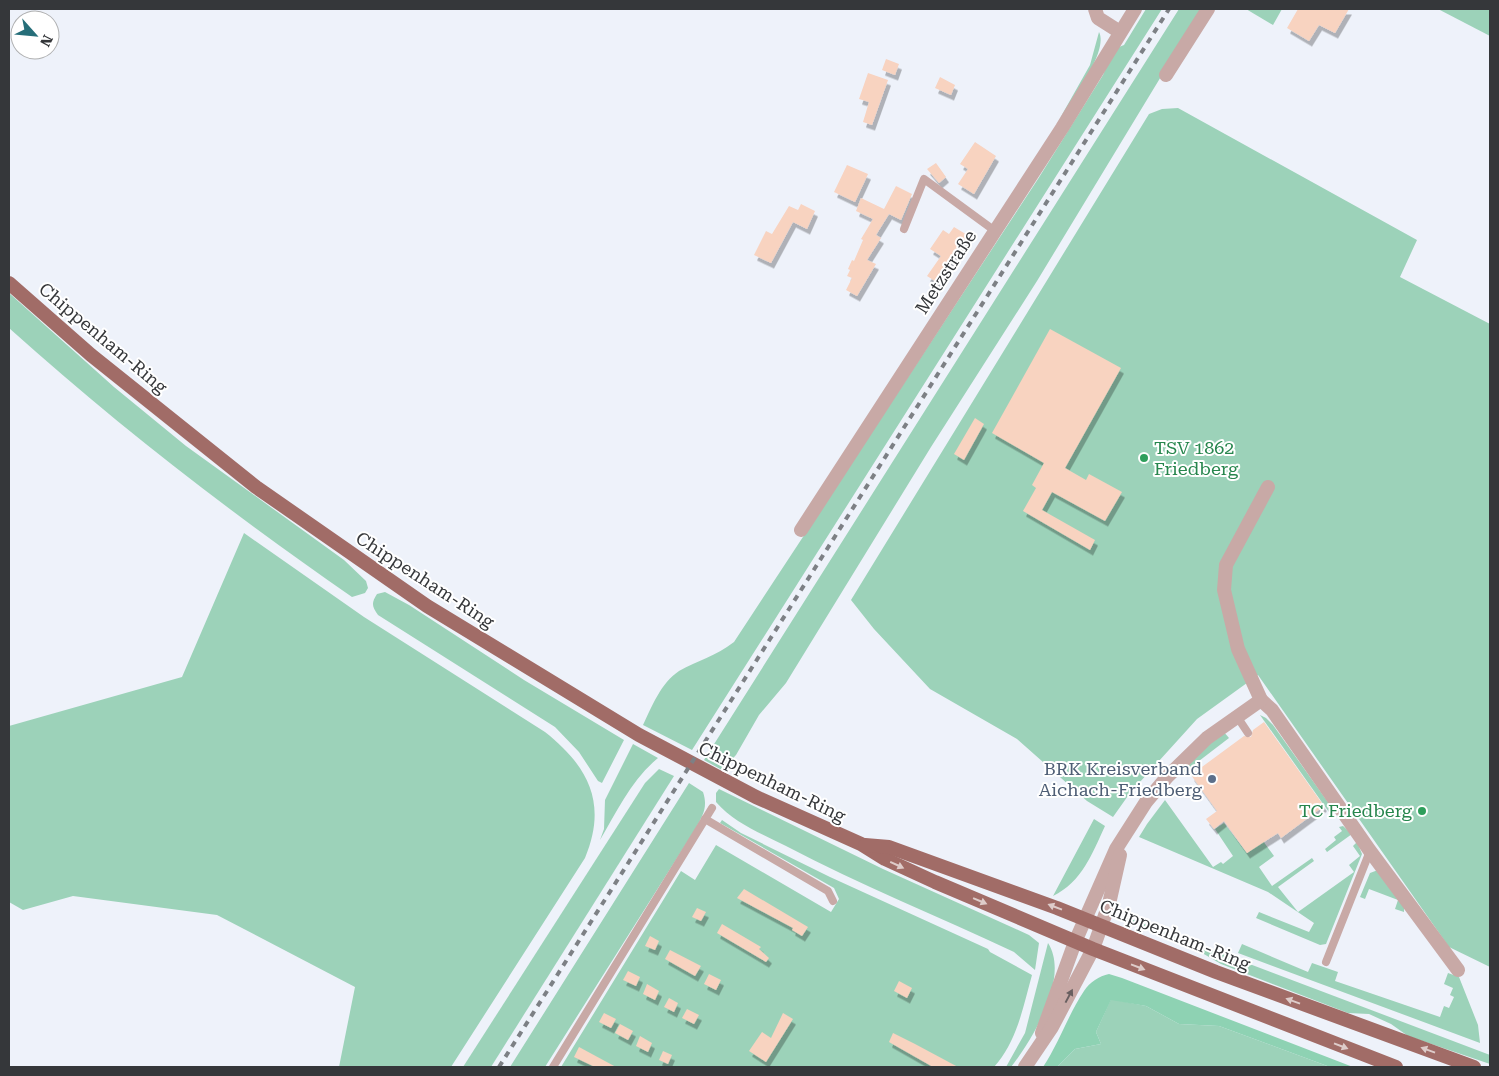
<svg xmlns="http://www.w3.org/2000/svg" width="1499" height="1076" viewBox="0 0 1499 1076" font-family="'Roboto Serif',serif">
  <style>
    .green { fill: #9cd2b9 }
    .forest { fill: #8ed2b3 }
    .building { fill: #f8d3c0; filter: url(#shadow) }
    .lines { fill: none; stroke-linecap: round; stroke-linejoin: round }
    .service { stroke: #c8a9a6; stroke-width: 8 }
    .minor { stroke: #c8a9a6; stroke-width: 14 }
    .tertiary { stroke: #c8a9a6; stroke-width: 14 }
    .primary { stroke: #a16c67; stroke-width: 14 }
    .rail { stroke: #7d8085; stroke-width: 4; stroke-dasharray: 6 6; stroke-linecap: butt }
    .oneway { fill: #deccca }
    .oneway2 { fill: #685f60 }
    .leisure-dot { fill: #2e9e5b; stroke: #fff; stroke-width: 2 }
    .service-dot { fill: #5c6f8a; stroke: #fff; stroke-width: 2 }
    .labels { text-anchor: middle; stroke-width: 4; stroke-linejoin: round; paint-order: stroke }
    .street-label { font-size: 18px; fill: #35373a; stroke: #fff }
    .leisure-label { font-size: 18px; fill: #27864d; stroke: #fff; text-anchor: start }
    .service-label { font-size: 18px; fill: #4e5e75; stroke: #fff; text-anchor: end }
  </style>
  <defs>
    <filter id="shadow"><feDropShadow dx="3" dy="5.5" stdDeviation="0" flood-color="#0004"/></filter>
  </defs>
  <rect width="100%" height="100%" fill="#eef2fa"/>
  <g class="green">
    <path d="M1146 9H1162L692 750 643 725C652 706 661 683 679 671 698 660 715 657 734 642L1038 179 1103 75 1114 49 1124 45Z"/>
    <polygon points="1179,9 1202,9 1037,281 931,447 786,683 759,715 736,755 722,770 704,760"/>
    <polygon points="1246,9 1282,9 1273,25"/>
    <polygon points="1438,9 1490,9 1490,36"/>
    <path d="M1099 32C1109 51 1071 102 1059 120L1090 65Z"/>
    <polygon points="1178,108 1417,240 1400,277 1490,324 1490,967 1449,947 1258,675 1197,719 1130,793 1113,817 1087,801 1017,739 930,689 874,629 851,600 1149,114 1162,109"/>
    <path d="M9 293 114 387 186 446 344 560 366 581 368 588 365 593 352 597C232 514 117 425 9 328Z"/>
    <path d="M244 533 364 617 545 732C588 766 608 803 585 858L451 1067H339L355 987 217 915 73 896 23 910 9 902V726L182 677Z"/>
    <path d="M385 592 409 605 524 680 624 740 602 783 598 781 579 752 555 727 378 615C372 607 371 603 377 594Z"/>
    <polygon points="1260,715 1266,718 1273,725 1330,805 1331,815"/>
    <polygon points="1223,731 1229,738 1182,774 1180,772"/>
    <path d="M633 744 658 758C632 779 617 811 600 840L604 829 605 800Z"/>
    <polygon points="659,769 674,776 491,1067 463,1067 645,783"/>
    <path d="M689 783 703 792C708 807 703 815 696 828L545 1067H510Z"/>
    <path d="M719 789 883 869 1029 935 1039 943 1035 970 1014 952C938 916 860 885 786 846 762 834 734 823 716 802V793Z"/>
    <polygon points="1165,800 1213,867 1221,862 1223,864 1233,856 1215,829 1224,823 1247,853 1263,841 1274,856 1259,867 1272,886 1312,858 1314,861 1278,887 1298,912 1354,872 1349,865 1360,856 1353,846 1357,842 1362,854 1326,944 1320,945 1256,918 1259,912 1309,932 1314,923 1268,892 1139,837 1147,824"/>
    <path d="M1094 819 1105 826C1092 854 1082 882 1053 896Z"/>
    <path d="M722 820 741 833 830 877 988 949 990 952 1032 975C1023 1007 1017 1042 994 1067H561L681 871 695 880 716 845 831 912 839 899 834 888 720 823Z"/>
    <polygon points="1343,826 1352,834 1327,852 1325,849 1336,840 1334,837 1342,831 1339,827"/>
    <polygon points="1378,870 1404,901 1404,912 1395,909 1398,900 1369,889 1365,899 1360,897 1370,873"/>
    <polygon points="1123,916 1490,1055 1490,1064 1408,1036 1391,1024 1369,1014 1348,1013 1221,964 1185,943 1130,922"/>
    <path d="M1048 943C1070 977 1033 1039 1011 1067H1006L1025 1033Z"/>
    <polygon points="1242,944 1308,972 1312,963 1338,972 1335,981 1440,1017 1444,1006 1449,1008 1454,997 1450,995 1453,988 1444,984 1448,973 1459,977 1478,1025 1480,1043 1238,953"/>
    <polygon points="1111,999 1146,1006 1179,1024 1219,1026 1330,1067 1057,1067 1075,1049 1101,1044 1096,1032"/>
  </g>
  <path class="forest" d="M1109 974 1122 978 1353 1067H1330L1219 1026 1179 1024 1146 1006 1111 1000 1096 1032 1101 1044 1075 1049 1057 1067H1043C1059 1043 1068 1015 1084 991 1090 982 1099 976 1109 974Z"/>
  <g class="building">
    <polygon points="1298,9 1349,9 1335,33 1319,25 1309,41 1287,28"/>
    <polygon points="886,59 899,64 895,75 882,70"/>
    <polygon points="868,73 888,80 872,125 863,122 869,102 859,99"/>
    <polygon points="940,77 955,85 951,95 935,88"/>
    <polygon points="975,142 996,156 974,194 958,184 968,169 960,164"/>
    <polygon points="936,163 946,177 939,183 927,169"/>
    <polygon points="847,165 868,174 855,202 834,192"/>
    <polygon points="896,186 912,194 901,220 889,214 876,235 881,238 867,260 876,264 857,296 846,290 852,278 847,276 850,270 848,269 852,260 854,261 863,240 861,239 873,219 856,211 861,198 884,209"/>
    <polygon points="801,204 815,211 807,229 793,222 771,263 754,255 766,231 772,234 789,206 798,210"/>
    <polygon points="954,227 969,236 938,283 927,276 941,256 930,249 943,230 949,234"/>
    <polygon points="1050,329 1121,368 1065,468 1086,480 1089,474 1122,492 1105,521 1052,492 1042,510 1095,540 1090,550 1023,511 1036,488 1032,485 1044,463 992,433"/>
    <polygon points="975,418 984,424 964,460 954,454"/>
    <polygon points="1264,722 1324,806 1281,838 1278,833 1247,853 1224,821 1214,829 1206,819 1217,811 1191,775 1244,736 1251,737 1253,730"/>
    <polygon points="744,889 808,927 802,936 792,930 793,928 737,898"/>
    <polygon points="697,908 706,912 701,921 692,917"/>
    <polygon points="722,924 761,947 759,949 769,958 766,962 717,933"/>
    <polygon points="650,936 659,941 655,950 645,946"/>
    <polygon points="670,950 701,966 695,976 665,959"/>
    <polygon points="628,971 640,977 636,986 623,980"/>
    <polygon points="709,974 721,980 716,990 704,984"/>
    <polygon points="899,981 912,988 907,998 894,991"/>
    <polygon points="647,984 659,991 655,1000 643,994"/>
    <polygon points="669,998 678,1003 674,1012 664,1007"/>
    <polygon points="687,1009 699,1015 694,1024 682,1018"/>
    <polygon points="604,1013 616,1019 611,1028 599,1022"/>
    <polygon points="783,1013 793,1019 766,1062 749,1051 762,1032 771,1038"/>
    <polygon points="620,1024 633,1031 628,1040 615,1033"/>
    <polygon points="893,1033 915,1044 958,1067 933,1067 889,1042"/>
    <polygon points="640,1036 652,1043 648,1052 636,1046"/>
    <polygon points="579,1047 616,1067 595,1067 574,1057"/>
    <polygon points="663,1051 672,1055 668,1064 659,1060"/>
  </g>
  <g class="lines">
    <g class="service">
      <polyline points="904,229 924,179 995,231"/>
      <polyline points="1236,715 1248,733"/>
      <polyline points="705,819 828,891 833,901"/>
      <polyline points="1326,962 1370,851"/>
      <polyline points="553,1067 712,808"/>
    </g>
    <g class="minor">
      <polyline points="1095,9 1098,18 1120,32"/>
      <polyline points="1166,75 1208,9"/>
      <polyline points="801,530 1062,128 1135,9"/>
      <polyline points="1261,700 1272,710 1370,851 1458,970"/>
      <polyline points="1075,942 1116,849 1146,802 1167,777 1207,738 1261,700 1238,649 1224,590 1226,565 1268,487"/>
      <polyline points="1093,949 1109,904 1120,855"/>
    </g>
    <g class="tertiary">
      <polyline points="1042,1033 1075,942"/>
      <polyline points="1025,1067 1052,1027 1093,949"/>
    </g>
    <g class="primary">
      <polyline points="9,283 91,355 256,487 427,606 639,735 756,797 861,844 885,859 935,882 1093,949 1396,1067"/>
      <polyline points="865,845 889,847 1057,908 1216,972 1474,1067"/>
    </g>
    <polyline class="rail" points="499,1067 1169,9"/>
  </g>
  <defs><path id="oneway-solid" d="M-6-.8H1V-3.2L6.5 0L1 3.2V.8H-6Z" transform="scale(1.25)"/></defs>
  <g class="oneway">
    <use href="#oneway-solid" transform="translate(897 865) rotate(25)"/>
    <use href="#oneway-solid" transform="translate(980 901) rotate(23)"/>
    <use href="#oneway-solid" transform="translate(1055 907) rotate(-159)"/>
    <use href="#oneway-solid" transform="translate(1138 967) rotate(21)"/>
    <use href="#oneway-solid" transform="translate(1293 1001) rotate(-160)"/>
    <use href="#oneway-solid" transform="translate(1341 1046) rotate(21)"/>
    <use href="#oneway-solid" transform="translate(1428 1050) rotate(-160)"/>
  </g>
  <use class="oneway2" href="#oneway-solid" transform="translate(1069 996) rotate(-62)"/>
  <g class="leisure-dot">
    <circle cx="1144" cy="458" r="5"/>
    <circle cx="1422" cy="811" r="5"/>
  </g>
  <circle class="service-dot" cx="1212" cy="779" r="5"/>
  <g class="labels">
    <g class="street-label">
      <text transform="translate(946 272) rotate(-57)" y="6">Metzstraße</text>
      <text transform="translate(103 338) rotate(40)" y="6">Chippenham-Ring</text>
      <text transform="translate(425 580) rotate(33)" y="6">Chippenham-Ring</text>
      <text transform="translate(772 782) rotate(26)" y="6">Chippenham-Ring</text>
      <text transform="translate(1175 935) rotate(22)" y="6">Chippenham-Ring</text>
    </g>
    <g class="leisure-label">
      <text x="1154" y="454">TSV 1862<tspan x="1154" dy="21">Friedberg</tspan></text>
      <text x="1412" y="817" text-anchor="end">TC Friedberg</text>
    </g>
    <g class="service-label">
      <text x="1202" y="775">BRK Kreisverband<tspan x="1202" dy="21">Aichach-Friedberg</tspan></text>
    </g>
  </g>
  <rect width="1499" height="1076" fill="none" stroke="#35373a" stroke-width="20"/>
  <g transform="translate(35 35) rotate(117)"><circle r="24" fill="#ffffff" stroke="#aeafb0"/>
  <path d="M0-4L9 19L0 12L-9 19Z" fill="#266e79"/>
  <text y="-8" font-size="14" font-weight="bold" text-anchor="middle" fill="#35373a">N</text>
  </g>
</svg>
